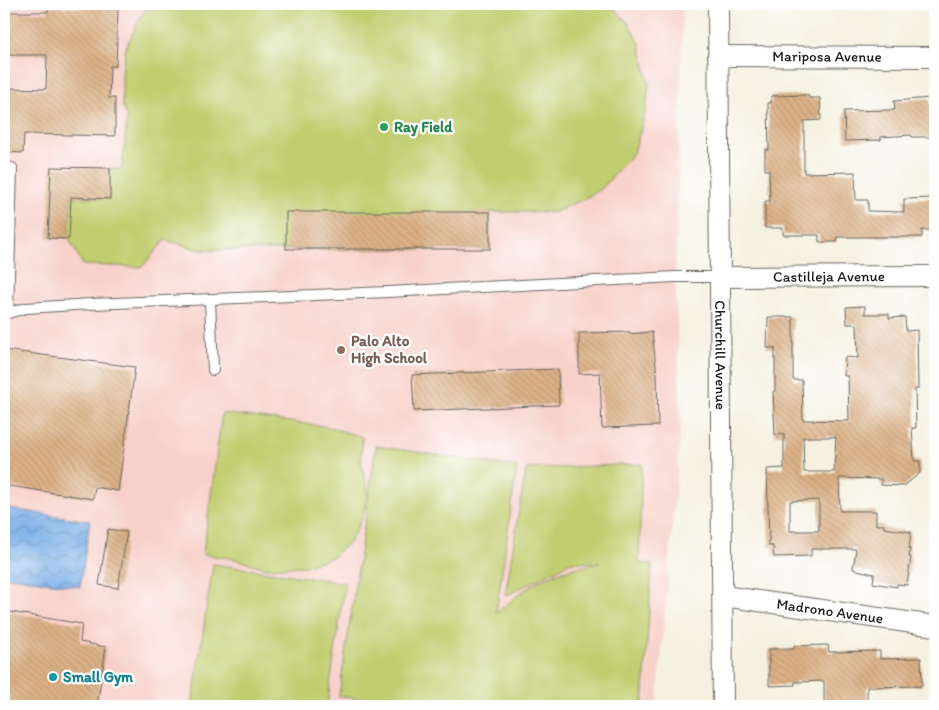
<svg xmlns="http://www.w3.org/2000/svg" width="939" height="710" viewBox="0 0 939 710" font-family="Itim,sans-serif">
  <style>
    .built { fill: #f7d0c9 }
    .pitch { fill: #c1ce70; stroke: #6e7546 }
    .water { fill: url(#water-waves); stroke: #4b6582 }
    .building { fill: url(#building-back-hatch); fill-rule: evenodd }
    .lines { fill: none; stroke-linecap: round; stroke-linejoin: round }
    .service-casing { stroke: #686761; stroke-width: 12 }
    .minor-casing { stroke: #686761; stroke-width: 22 }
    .service { stroke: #fff; stroke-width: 10 }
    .minor { stroke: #fff; stroke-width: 20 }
    .leisure-dot { fill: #2e9e5b; stroke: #fff; stroke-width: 2 }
    .education-dot { fill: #8d6e63; stroke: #fff; stroke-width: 2 }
    .culture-dot { fill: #0f9aa8; stroke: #fff; stroke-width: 2 }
    .labels { text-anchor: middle; stroke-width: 4.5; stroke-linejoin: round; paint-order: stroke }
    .street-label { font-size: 15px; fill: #1c1c1c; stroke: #fff }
    .leisure-label { font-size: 15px; font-weight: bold; fill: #27864d; stroke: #fff; text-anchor: start }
    .education-label { font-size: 15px; font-weight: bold; fill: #785e54; stroke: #fff; text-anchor: start }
    .culture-label { font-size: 15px; font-weight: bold; fill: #0d838f; stroke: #fff; text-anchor: start }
  </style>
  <defs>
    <pattern id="water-waves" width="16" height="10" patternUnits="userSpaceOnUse" patternTransform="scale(1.25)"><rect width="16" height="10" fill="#7aaee7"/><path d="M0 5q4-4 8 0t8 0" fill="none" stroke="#638dba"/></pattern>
    <pattern id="building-back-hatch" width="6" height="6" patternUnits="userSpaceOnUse" patternTransform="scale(1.25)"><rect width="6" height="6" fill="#dbb186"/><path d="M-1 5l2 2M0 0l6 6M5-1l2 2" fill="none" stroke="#bb9873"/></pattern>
  </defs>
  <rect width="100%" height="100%" fill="#fff"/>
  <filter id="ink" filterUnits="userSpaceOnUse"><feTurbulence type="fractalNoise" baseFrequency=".02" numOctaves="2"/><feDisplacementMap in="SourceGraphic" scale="10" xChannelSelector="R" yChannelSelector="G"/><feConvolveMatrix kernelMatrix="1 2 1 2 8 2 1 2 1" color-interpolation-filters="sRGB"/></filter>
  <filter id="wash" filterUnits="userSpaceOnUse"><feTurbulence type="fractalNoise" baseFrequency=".0096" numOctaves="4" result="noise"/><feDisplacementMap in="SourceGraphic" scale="20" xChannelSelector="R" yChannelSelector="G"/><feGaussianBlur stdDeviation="1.12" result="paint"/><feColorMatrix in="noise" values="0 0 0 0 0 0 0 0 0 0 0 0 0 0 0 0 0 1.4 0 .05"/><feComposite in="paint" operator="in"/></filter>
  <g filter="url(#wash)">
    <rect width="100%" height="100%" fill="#f5f1e1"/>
    <polygon class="built" points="4,4 683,4 675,277 681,423 657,706 4,706"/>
    <g class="pitch">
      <polygon points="153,4 609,4 628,22 639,41 649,83 646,111 634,152 601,189 580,201 554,212 490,212 490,249 201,250 165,240 142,267 83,265 69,239 71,197 109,199 110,168 122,169 127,119 122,104 122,73 126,47 142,14"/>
      <polygon points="222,413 329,427 362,437 361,461 368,491 362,518 349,543 332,557 306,566 266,568 235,559 203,554"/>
      <path d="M376 446 517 467 496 613C512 601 528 585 547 577 564 570 582 566 600 563L571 562 505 596 526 469 642 464 639 563 652 564 643 706H410L339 696Z"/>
      <polygon points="213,564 345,583 327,706 192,706"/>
    </g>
    <polygon class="water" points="4,508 90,521 80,587 4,576"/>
    <g id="blocks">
      <g class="building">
        <polygon points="48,7 118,9 116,66 110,66 109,98 115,98 115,136 24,134 23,153 4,152 4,88 46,89 47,55 4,55 4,12 48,12"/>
        <polygon points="808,95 809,98 820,98 821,120 804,121 804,173 855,172 856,200 868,200 868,211 904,212 904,199 935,198 935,230 922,230 922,237 837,237 837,242 819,242 819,235 783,235 783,228 765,228 765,201 770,201 769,170 765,170 765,150 769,150 768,103 771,103 771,96"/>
        <polygon points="930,98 931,137 912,137 911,135 881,137 881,140 845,141 844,111 895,110 894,101"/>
        <polygon points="51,167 110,168 110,199 71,197 69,239 48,238"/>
        <rect x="286" y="212" width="204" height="37"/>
        <path d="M865 306V314H889V318L905 317 906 331 917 330 918 389H915L916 428H912L914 461H920V473L904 486 881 485V479L839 478 840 511H876V525H884V528L911 532 909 549H910L909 557H911L907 585 897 584V587L873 583 874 574 853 569 856 549H811V556L774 557 773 546H769L767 469 784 468V434L775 435 773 391H775V348H767L768 317H793V380H802L803 420 849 421 848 376H844L845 357 858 358 857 324H847L846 307ZM803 437H836L834 472H804ZM819 500V531H790V501Z"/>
        <polygon points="630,332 630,334 652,332 657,375 658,426 602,428 600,373 579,374 579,333"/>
        <polygon points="4,350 135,367 118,491 95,487 93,499 4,485"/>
        <polygon points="558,369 559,405 414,411 412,375"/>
        <polygon points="108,529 127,532 118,588 99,585"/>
        <polygon points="4,611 82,624 80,642 106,647 97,706 4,706"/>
        <polygon points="828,645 829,652 880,651 880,659 921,658 922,686 867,687 867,706 824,706 824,681 795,682 795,685 769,686 769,649 794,649 794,646"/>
      </g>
    </g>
  </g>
  <g filter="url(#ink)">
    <use href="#blocks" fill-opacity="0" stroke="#686761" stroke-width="1"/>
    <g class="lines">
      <defs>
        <g id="service">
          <polyline points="4,168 12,168 8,313"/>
          <polyline points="210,300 213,370"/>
          <polyline points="4,314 26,308 91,304 388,292 675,277 721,277"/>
        </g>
        <g id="minor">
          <path id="s1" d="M718 4 723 706"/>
          <path id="s2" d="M718 56 935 57"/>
          <path id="s3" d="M721 277 935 276"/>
          <path id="s4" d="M723 596 935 626"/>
        </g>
      </defs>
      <use href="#service" class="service-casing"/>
      <use href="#minor" class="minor-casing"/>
      <use href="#service" class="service"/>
      <use href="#minor" class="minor"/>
    </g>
  </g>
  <circle class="leisure-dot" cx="384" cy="127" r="5"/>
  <circle class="education-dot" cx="341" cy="350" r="5"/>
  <circle class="culture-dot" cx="53" cy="677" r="5"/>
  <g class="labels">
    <g class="street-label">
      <text dy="5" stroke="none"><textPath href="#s2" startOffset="109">Mariposa Avenue</textPath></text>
      <text dy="5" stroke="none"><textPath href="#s3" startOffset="108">Castilleja Avenue</textPath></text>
      <text dy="5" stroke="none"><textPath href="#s1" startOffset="351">Churchill Avenue</textPath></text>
      <text dy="5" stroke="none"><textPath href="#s4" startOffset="108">Madrono Avenue</textPath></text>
    </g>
    <g class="leisure-label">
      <text x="394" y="132">Ray Field</text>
    </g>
    <g class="education-label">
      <text x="351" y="346">Palo Alto<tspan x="351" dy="17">High School</tspan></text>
    </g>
    <g class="culture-label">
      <text x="63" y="682">Small Gym</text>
    </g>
  </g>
  <rect width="939" height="710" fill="none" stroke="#fff" stroke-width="20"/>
</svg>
